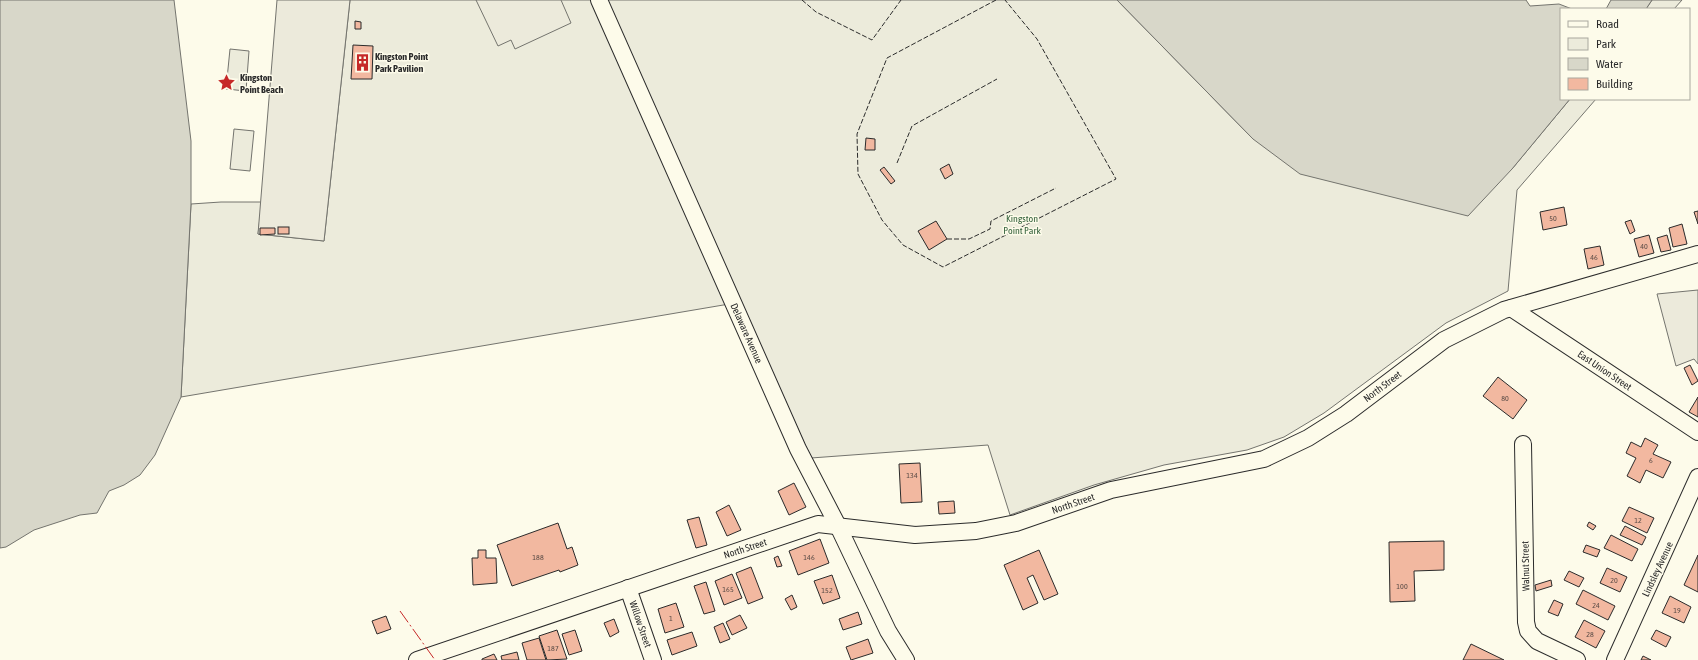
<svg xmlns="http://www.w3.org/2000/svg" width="1698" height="660" viewBox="0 0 1698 660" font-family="'Asap Condensed',sans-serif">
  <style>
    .green { fill: #ecebdb; stroke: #74746e }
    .parking { fill: #eceadb; stroke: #74746e }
    .water { fill: #d8d7c9; stroke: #74746e }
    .building { fill: #f2b8a0; stroke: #2b2b2b }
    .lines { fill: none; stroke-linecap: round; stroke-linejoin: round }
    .minor-casing { stroke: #2b2b2b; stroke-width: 18 }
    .minor { stroke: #fdfbea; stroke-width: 16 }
    .fence { stroke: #2b2b2b; stroke-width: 1; stroke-dasharray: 5 2; stroke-linecap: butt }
    .power { stroke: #c62828; stroke-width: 1; stroke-dasharray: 14 3 2 3; stroke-linecap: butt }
    .labels { text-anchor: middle; stroke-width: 3; stroke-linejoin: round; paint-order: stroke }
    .number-label { font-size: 8px; fill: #5d4e48 }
    .poi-label { font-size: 10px; font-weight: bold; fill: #2b2b2b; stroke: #fdfbea; text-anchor: start }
    .park-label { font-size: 10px; fill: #34623c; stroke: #fdfbea }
    .street-label { font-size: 10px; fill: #2b2b2b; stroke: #fdfbea }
  </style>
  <rect width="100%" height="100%" fill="#fdfbea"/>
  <g class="green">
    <polygon points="350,0 1117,0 1253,139 1512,169 1570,99 1596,99 1517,190 1508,291 1446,323 1324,413 1284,437 1247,450 1164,465 1094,485 1010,515 988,445 811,458 741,302 181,397 191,204 221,202 262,202 258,234 324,241"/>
    <polygon points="1652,0 1682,0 1674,9 1646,9"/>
    <polygon points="230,49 249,51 246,91 226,89"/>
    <polygon points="234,129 254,131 250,171 230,169"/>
  </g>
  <g class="parking">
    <polygon points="277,0 350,0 324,241 258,234"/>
    <polygon points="476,0 561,0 571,23 515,49 511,40 498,46"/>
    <polygon points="1698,290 1698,364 1694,359 1676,366 1657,294"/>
  </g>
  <g class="water">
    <polygon points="0,0 174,0 191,141 191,204 181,397 155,455 140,475 124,485 109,491 97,513 80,515 34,530 6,547 0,548"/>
    <polygon points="1117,0 1526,0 1530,6 1559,4 1572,9 1561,9 1561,99 1570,99 1512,169 1468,216 1300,174 1253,139"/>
    <polygon points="1611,0 1652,0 1646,9 1606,9"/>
  </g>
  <g class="building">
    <polygon points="355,21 361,22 361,29 355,29"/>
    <polygon points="353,45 373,46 372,79 351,79"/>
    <polygon points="866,138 875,139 875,150 865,150"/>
    <polygon points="949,164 953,174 945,179 940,169"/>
    <polygon points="884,167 895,181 891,184 880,170"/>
    <polygon points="1564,207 1567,225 1543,230 1540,212"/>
    <polygon points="1698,211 1698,224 1694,212"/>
    <polygon points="1631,220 1635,231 1630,234 1625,222"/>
    <polygon points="936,221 947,239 929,250 918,231"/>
    <polygon points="1682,224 1687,244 1673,247 1669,228"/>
    <rect x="278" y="227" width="11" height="7"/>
    <polygon points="260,228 275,228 275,234 260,235"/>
    <polygon points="1649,235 1654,253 1639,257 1634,239"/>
    <polygon points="1667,235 1671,250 1661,252 1657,238"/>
    <polygon points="1600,246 1604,265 1588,269 1584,249"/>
    <polygon points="1690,365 1698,381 1692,385 1684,368"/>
    <polygon points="1498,377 1527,400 1513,419 1483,396"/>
    <polygon points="1698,397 1698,417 1689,412"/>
    <polygon points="1645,438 1658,445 1653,454 1671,462 1663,478 1646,470 1640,483 1627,476 1636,458 1626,453 1631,442 1641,447"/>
    <polygon points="920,463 922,502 901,503 899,464"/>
    <polygon points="794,483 806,507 789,515 778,491"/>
    <polygon points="954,501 955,513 939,514 938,502"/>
    <polygon points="729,505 741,530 727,536 716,512"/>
    <polygon points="1629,507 1654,518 1647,533 1622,521"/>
    <polygon points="699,517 707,545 696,548 687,520"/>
    <polygon points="1589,522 1596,526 1593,530 1587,526"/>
    <polygon points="558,523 567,549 572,547 578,565 560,572 559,570 512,586 497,545"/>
    <polygon points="1625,526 1646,537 1642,545 1620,535"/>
    <polygon points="1611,535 1638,549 1632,561 1604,548"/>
    <polygon points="820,539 829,563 798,575 789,551"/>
    <polygon points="1444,541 1444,570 1414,571 1415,601 1390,602 1389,542"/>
    <polygon points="1586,545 1600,550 1597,557 1583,552"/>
    <polygon points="478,550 486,550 486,558 496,558 497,583 473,585 472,558 478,558"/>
    <polygon points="1039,550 1058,594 1044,600 1033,575 1027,578 1038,603 1023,610 1004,565"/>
    <polygon points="1698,555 1698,592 1684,585"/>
    <polygon points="778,556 782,566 777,567 774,558"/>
    <polygon points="751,567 763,598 748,604 736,573"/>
    <polygon points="1607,568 1627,577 1620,592 1600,583"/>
    <polygon points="1569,571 1584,578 1579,587 1564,580"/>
    <polygon points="732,574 742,598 724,605 715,581"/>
    <polygon points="832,575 840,598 823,604 814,581"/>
    <polygon points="1551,580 1552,586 1536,591 1535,585"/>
    <polygon points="706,582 715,611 704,614 694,586"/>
    <polygon points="1583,590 1615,606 1608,620 1576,604"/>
    <polygon points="792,595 797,607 791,610 785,599"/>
    <polygon points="1670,596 1691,607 1684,623 1662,613"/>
    <polygon points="1554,600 1563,604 1558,616 1548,612"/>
    <polygon points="676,603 684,627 665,633 658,609"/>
    <polygon points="858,612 862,624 843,630 839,619"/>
    <polygon points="740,615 747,628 732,635 726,622"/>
    <polygon points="386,616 391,629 377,634 372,621"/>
    <polygon points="614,619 619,632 610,637 604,623"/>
    <polygon points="1584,620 1605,631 1596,648 1575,637"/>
    <polygon points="723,623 730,639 720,643 714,627"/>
    <polygon points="557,630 567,659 547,660 539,636"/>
    <polygon points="575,630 582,651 569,655 562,634"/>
    <polygon points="1656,630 1671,637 1666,647 1651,639"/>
    <polygon points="692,632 697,646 672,655 667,640"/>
    <polygon points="539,638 546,660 527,660 522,643"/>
    <polygon points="868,639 873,653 851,660 846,647"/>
    <polygon points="1471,644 1504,660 1463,660"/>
    <polygon points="517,652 519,660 502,660 501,656"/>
    <polygon points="494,654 497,660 482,660 482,659"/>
    <polygon points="1643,656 1651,660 1641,660"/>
  </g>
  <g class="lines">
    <defs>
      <g id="minor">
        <polyline points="599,0 798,449 838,526 888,631 906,660"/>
        <polyline points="1511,308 1698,432"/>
        <polyline points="1523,444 1526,622 1528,631 1537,641 1577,660"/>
        <polyline points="628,588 653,660"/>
        <polyline points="417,660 818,524 915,535 976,531 1016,523 1111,490 1264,459 1308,438 1346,414 1444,340 1504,310 1698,254"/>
        <polyline points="1615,660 1698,477"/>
      </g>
    </defs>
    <use href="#minor" class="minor-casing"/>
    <use href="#minor" class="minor"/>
    <g class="fence">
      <polyline points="802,0 816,12 872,40 901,0"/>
      <polyline points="996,0 887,58 857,134 858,174 882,220 903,245 943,267 1116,179 1037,39 1005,0"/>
      <polyline points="897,163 912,126 997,79"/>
      <polyline points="947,239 969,239 990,229 991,221 1056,188"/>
    </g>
    <polyline class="power" points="400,611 435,660"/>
  </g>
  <defs>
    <symbol id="building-bare" viewBox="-9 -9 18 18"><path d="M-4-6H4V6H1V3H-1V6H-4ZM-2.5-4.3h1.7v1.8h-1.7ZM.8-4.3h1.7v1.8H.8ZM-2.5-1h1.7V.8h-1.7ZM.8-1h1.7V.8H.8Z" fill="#c62828" stroke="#fdfbea" stroke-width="2.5" paint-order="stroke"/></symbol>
    <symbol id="sight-bare" viewBox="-9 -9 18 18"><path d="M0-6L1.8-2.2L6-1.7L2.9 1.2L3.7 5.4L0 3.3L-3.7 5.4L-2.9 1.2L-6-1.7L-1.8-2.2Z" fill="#c62828" stroke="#fdfbea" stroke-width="2.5" paint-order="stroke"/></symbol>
  </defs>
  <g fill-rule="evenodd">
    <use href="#building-bare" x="350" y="50" width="25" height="25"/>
    <use href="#sight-bare" x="214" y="70" width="25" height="25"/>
  </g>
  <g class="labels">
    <g class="number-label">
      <text x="1553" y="221">50</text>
      <text x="1644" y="249">40</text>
      <text x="1594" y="260">46</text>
      <text x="1505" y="401">80</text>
      <text x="1651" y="463">6</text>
      <text x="912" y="478">134</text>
      <text x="1638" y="523">12</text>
      <text x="538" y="560">188</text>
      <text x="809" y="560">146</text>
      <text x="1614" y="583">20</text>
      <text x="1402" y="589">100</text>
      <text x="728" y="592">165</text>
      <text x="827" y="593">152</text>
      <text x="1596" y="608">24</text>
      <text x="1677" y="613">19</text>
      <text x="671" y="621">1</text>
      <text x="1590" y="637">28</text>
      <text x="553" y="651">187</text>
    </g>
    <g class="poi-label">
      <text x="375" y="60">Kingston Point<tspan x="375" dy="12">Park Pavilion</tspan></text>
      <text x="240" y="81">Kingston<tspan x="240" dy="12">Point Beach</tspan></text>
    </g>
    <g class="park-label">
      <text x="1022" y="222">Kingston<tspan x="1022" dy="12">Point Park</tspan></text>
    </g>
    <g class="street-label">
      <text transform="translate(747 333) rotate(66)" y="4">Delaware Avenue</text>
      <text transform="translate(1605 370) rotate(34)" y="4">East Union Street</text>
      <text transform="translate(1382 386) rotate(-37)" y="4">North Street</text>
      <text transform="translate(1073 503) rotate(-19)" y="4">North Street</text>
      <text transform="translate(745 548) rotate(-18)" y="4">North Street</text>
      <text transform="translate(1525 566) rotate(-91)" y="4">Walnut Street</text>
      <text transform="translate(1657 569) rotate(-65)" y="4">Lindsley Avenue</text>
      <text transform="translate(641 624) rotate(71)" y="4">Willow Street</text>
    </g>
  </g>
  <rect x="1560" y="8" width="130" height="92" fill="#fdfbea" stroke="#a9a89e"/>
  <rect x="1568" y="21" width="20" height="6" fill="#fdfbea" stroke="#a9a89e"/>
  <text x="1596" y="28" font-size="12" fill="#2b2b2b">Road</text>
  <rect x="1568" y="38" width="20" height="12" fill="#ecebdb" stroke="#a9a89e"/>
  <text x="1596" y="48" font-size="12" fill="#2b2b2b">Park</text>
  <rect x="1568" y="58" width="20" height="12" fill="#d8d7c9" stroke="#a9a89e"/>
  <text x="1596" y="68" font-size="12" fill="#2b2b2b">Water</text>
  <rect x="1568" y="78" width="20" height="12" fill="#f2b8a0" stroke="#a9a89e"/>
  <text x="1596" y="88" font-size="12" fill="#2b2b2b">Building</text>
</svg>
